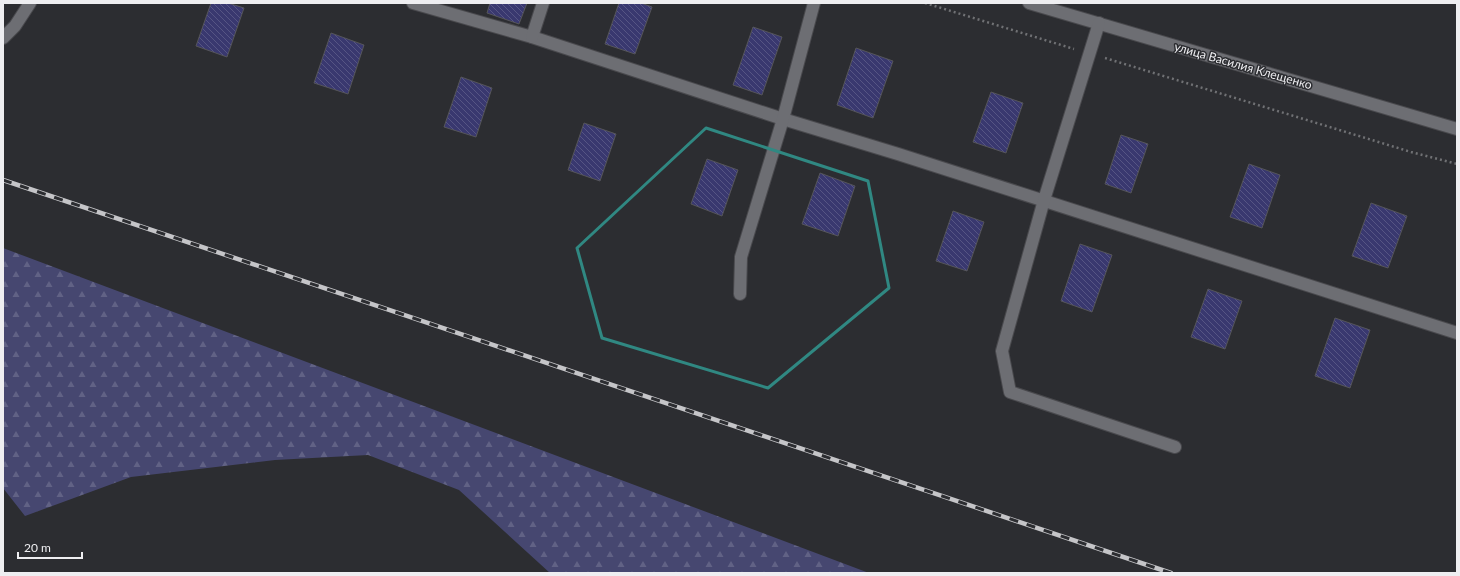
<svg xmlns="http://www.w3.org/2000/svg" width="1460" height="576" viewBox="0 0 1460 576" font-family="Lato,sans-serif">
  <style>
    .forest { fill: url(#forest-firs) }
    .building { fill: url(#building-back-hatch); stroke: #55555a }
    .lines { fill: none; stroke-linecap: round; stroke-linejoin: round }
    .minor-casing { stroke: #49494d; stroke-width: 14 }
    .path { stroke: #707174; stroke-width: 2.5; stroke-dasharray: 2 3; stroke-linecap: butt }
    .minor { stroke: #6d6e73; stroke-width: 12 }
    .rail-casing { stroke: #c5c5c8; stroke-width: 4.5 }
    .rail { stroke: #2c2d31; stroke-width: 3; stroke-dasharray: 9; stroke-linecap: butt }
    .marked { fill: none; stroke: #308882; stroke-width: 3; stroke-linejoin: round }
    .labels { text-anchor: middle; stroke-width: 3; stroke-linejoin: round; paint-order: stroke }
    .street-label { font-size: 12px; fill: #eeeef1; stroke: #2c2d31 }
  </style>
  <defs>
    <pattern id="forest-firs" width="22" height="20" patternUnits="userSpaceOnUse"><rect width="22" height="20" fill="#464770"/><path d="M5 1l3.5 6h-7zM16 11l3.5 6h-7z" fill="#616285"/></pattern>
    <pattern id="building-back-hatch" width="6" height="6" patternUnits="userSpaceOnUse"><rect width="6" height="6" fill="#39386f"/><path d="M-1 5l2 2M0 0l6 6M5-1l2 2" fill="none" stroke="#565584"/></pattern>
  </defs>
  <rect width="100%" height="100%" fill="#2c2d31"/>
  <polygon class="forest" points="3,248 869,573 550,573 459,490 368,455 275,460 131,477 25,516 3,488"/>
  <g class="building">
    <polygon points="211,3 228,3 244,8 227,57 196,46"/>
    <polygon points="490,3 527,3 519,24 487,13"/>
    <polygon points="619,3 641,3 652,7 635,54 605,44"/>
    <polygon points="753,27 782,37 762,95 733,85"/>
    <polygon points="331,33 364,45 348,94 314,83"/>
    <polygon points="856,48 893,61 873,118 837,105"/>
    <polygon points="461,77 492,88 476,137 444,127"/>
    <polygon points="991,92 1023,103 1006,153 973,142"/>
    <polygon points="584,123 616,134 600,181 568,170"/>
    <polygon points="1121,135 1148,144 1131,193 1105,184"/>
    <polygon points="707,159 738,170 722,216 691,204"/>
    <polygon points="1249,164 1280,175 1262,228 1230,217"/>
    <polygon points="820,173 855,186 838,236 802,224"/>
    <polygon points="1371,203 1407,216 1388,268 1352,256"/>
    <polygon points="953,211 984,222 967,271 936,261"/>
    <polygon points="1080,244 1112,255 1092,312 1061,301"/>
    <polygon points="1208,289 1242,301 1225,349 1191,337"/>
    <polygon points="1335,318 1370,330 1350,388 1315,376"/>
  </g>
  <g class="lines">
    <defs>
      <g id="minor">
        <polyline points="413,3 532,37 783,119 898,154 1457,333"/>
        <polyline points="1029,3 1457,129"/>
        <polyline points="1099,23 1044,200 1002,351 1010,392 1175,447"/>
        <polyline points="532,37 543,3"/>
        <polyline points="3,38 15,26 30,3"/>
        <polyline points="740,294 741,257 783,119 814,3"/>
      </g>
    </defs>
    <use href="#minor" class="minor-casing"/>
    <g class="path">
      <polyline points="925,3 1074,49"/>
      <polyline points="1105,58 1411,152 1457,164"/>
    </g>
    <use href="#minor" class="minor"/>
    <defs>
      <polyline id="rail" points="3,180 1171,573"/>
    </defs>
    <use href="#rail" class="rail-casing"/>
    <use href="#rail" class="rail"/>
  </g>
  <path class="marked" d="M706 128 868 181 889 288 768 388 602 338 577 248Z"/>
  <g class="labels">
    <g class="street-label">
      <text transform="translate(1243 66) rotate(16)" y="4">улица Василия Клещенко</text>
    </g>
  </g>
  <rect width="1460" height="576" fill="none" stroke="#eeeef1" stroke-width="8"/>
  <path d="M18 552v6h64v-6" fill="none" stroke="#eeeef1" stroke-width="2"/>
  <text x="24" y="552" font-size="12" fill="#eeeef1" stroke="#2c2d31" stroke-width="3" paint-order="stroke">20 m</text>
</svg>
